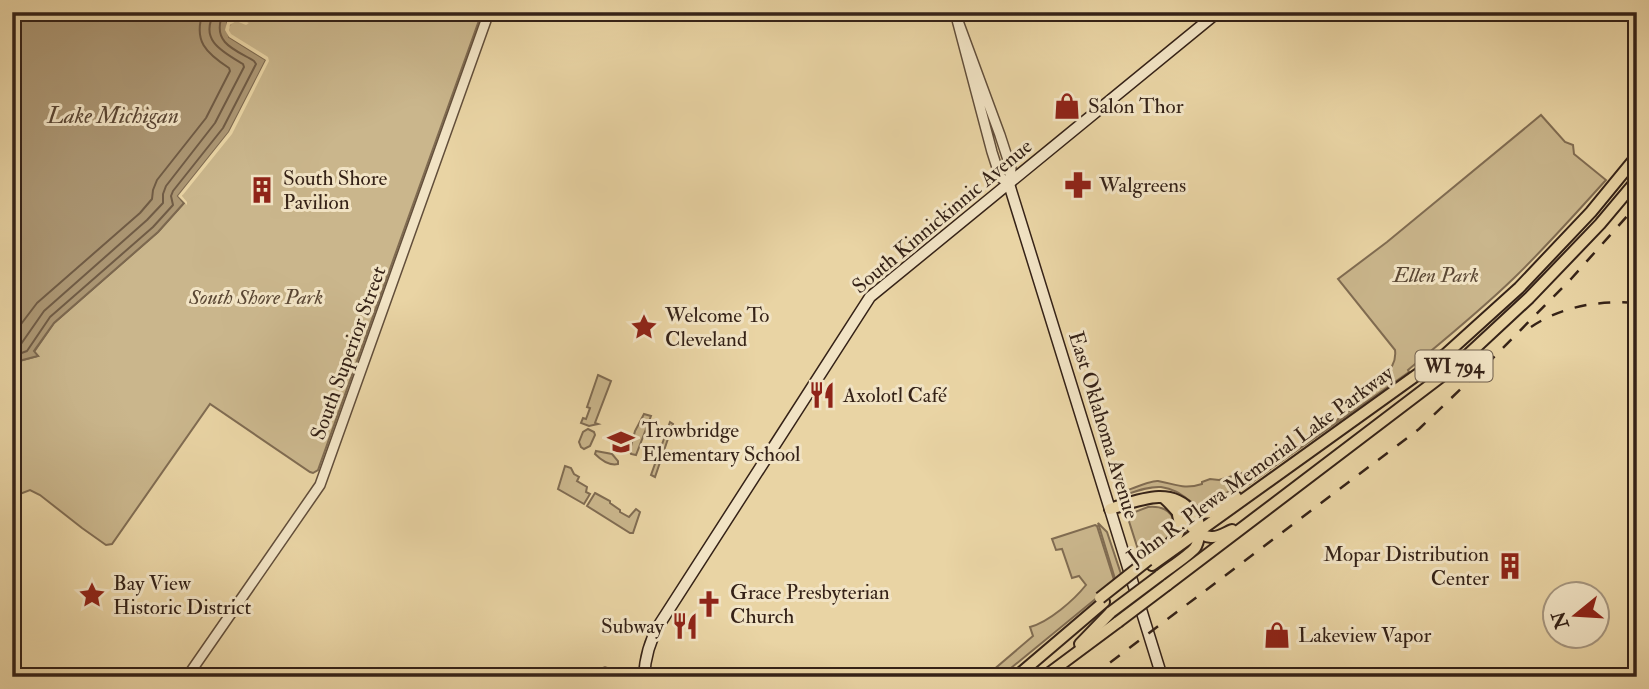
<svg xmlns="http://www.w3.org/2000/svg" width="1649" height="689" viewBox="0 0 1649 689" font-family="'IM FELL Double Pica',serif">
  <style>
    .green { fill: #cab68c; stroke: #806c52; stroke-width: 2 }
    .water { fill: #ac9774; stroke: #7c684f; stroke-width: 2 }
    .pier { fill: #e9d4a4 }
    .lines { fill: none; stroke-linecap: round; stroke-linejoin: round }
    .shore { stroke: #705c46; stroke-width: 2 }
    .tertiary-casing { stroke: #624e3a; stroke-width: 12 }
    .secondary-casing { stroke: #352217; stroke-width: 13 }
    .primary-casing { stroke: #352217; stroke-width: 14 }
    .tertiary { stroke: #f1e3c4; stroke-width: 9 }
    .secondary { stroke: #f1e3c4; stroke-width: 10 }
    .primary { stroke: #e9d4a4; stroke-width: 10 }
    .rail { stroke: #352217; stroke-width: 2.5; stroke-dasharray: 12 12; stroke-linecap: butt }
    .primary-bridge-casing { stroke: #352217; stroke-width: 14; stroke-linecap: butt }
    .primary-bridge { stroke: #e9d4a4; stroke-width: 10 }
    .labels { text-anchor: middle; stroke-width: 6; stroke-linejoin: round; paint-order: stroke }
    .shield { fill: #f1e3c4; stroke: #6d5c4b; stroke-width: 2 }
    .shield-label { font-size: 19px; font-weight: bold; fill: #352217 }
    .poi-label { font-size: 21px; fill: #352217; stroke: #f1e3c4; text-anchor: start }
    .street-label { font-size: 21px; fill: #352217; stroke: #f1e3c4 }
    .park-label { font-size: 21px; font-style: italic; fill: #5a4734; stroke: #f1e3c4 }
    .water-label { font-size: 23px; font-style: italic; fill: #594533; stroke: #f1e3c4 }
  </style>
  <rect width="100%" height="100%" fill="#e9d4a4"/>
  <filter id="stains"><feTurbulence type="fractalNoise" baseFrequency=".00286" numOctaves="4"/><feColorMatrix values="0 0 0 0 .2 0 0 0 0 .09 0 0 0 0 .02 0 0 0 .5 -.17"/></filter>
  <radialGradient id="worn" r=".72"><stop offset=".6" stop-color="#630" stop-opacity="0"/><stop offset="1" stop-color="#630" stop-opacity=".3"/></radialGradient>
  <g class="green">
    <polygon points="254,12 482,12 318,470 313,473 310,472 210,404 112,544 106,545 82,528 40,495 30,490 12,497 12,370 19,361 38,356 34,352 54,323 158,232 184,203 180,200 225,30 236,17 246,21"/>
    <path d="M1541 115 1565 142 1573 145 1574 154 1606 180C1576 213 1546 247 1514 278 1480 311 1444 340 1408 370L1409 372 1242 489 1237 486 1225 494 1227 500C1193 521 1192 491 1161 487 1148 486 1134 492 1122 496L1120 493C1129 490 1151 480 1158 481 1176 484 1183 490 1202 484V482L1210 479 1219 480 1249 471 1250 472 1260 469 1318 434 1373 393 1380 385 1378 384C1387 373 1397 365 1395 350L1338 279 1387 242Z"/>
    <polygon points="598,375 611,381 595,423 598,424 589,426 581,423 583,418 586,419 590,408 587,407"/>
    <polygon points="644,414 651,416 636,455 631,454 630,450 635,431"/>
    <polygon points="670,422 673,424 655,477 651,475"/>
    <polygon points="588,429 594,432 595,435 590,446 584,449 581,447 579,442 583,432"/>
    <path d="M596 451 612 454 618 461V464C609 466 602 461 595 454Z"/>
    <polygon points="565,466 571,468 574,474 579,477 577,481 587,487 586,492 590,494 584,504 558,489"/>
    <polygon points="595,493 610,501 610,503 620,510 620,512 629,517 636,509 640,512 633,533 630,533 587,506"/>
    <path d="M1148 507C1161 506 1170 509 1175 522L1173 534 1142 562 1127 515Z"/>
    <polygon points="1098,523 1107,532 1122,577 1116,582"/>
    <path d="M1095 525 1097 526 1115 583 1000 677H985L1033 636 1030 627C1049 622 1074 600 1086 585L1079 576 1072 578 1062 549 1056 550 1052 539Z"/>
  </g>
  <polygon class="water" points="12,12 254,12 246,21 236,18 227,22 229,37 266,60 229,132 178,196 184,203 158,232 54,323 34,351 38,356 19,361 12,370"/>
  <polygon class="pier" points="236,17 249,23 246,25 236,21 230,25 229,30 231,34 268,57 269,61 232,134 182,196 187,202 187,205 178,196 229,132 266,60 229,37 225,30 227,22"/>
  <g class="lines">
    <g class="shore">
      <path d="M12 336 37 303 140 213 152 199 153 190 157 180 206 118 230 71 229 68C206 53 193 41 203 12"/>
      <path d="M12 347 21 344 44 311 147 220 163 203V194L166 186 215 123 244 67 243 64C223 52 198 40 215 12"/>
      <path d="M12 358 16 355 27 351 50 317 153 227 173 205 171 196 173 191 223 128 256 64 254 61C236 50 214 44 221 19L231 12"/>
    </g>
    <defs>
      <g id="tertiary">
        <polyline points="955,12 992,152 1000,177 1009,184 1011,169 1000,135 958,21"/>
        <polyline points="187,677 320,485 489,12"/>
      </g>
      <g id="secondary">
        <polyline points="1009,184 1162,677"/>
        <polyline points="605,673 614,677"/>
        <path d="M644 677C645 658 649 642 659 625L870 297 1218 12"/>
      </g>
      <g id="primary">
        <path d="M1164 498C1177 509 1194 536 1211 537 1218 538 1225 533 1232 530"/>
        <path d="M1110 509C1137 501 1170 485 1192 512 1192 513 1198 520 1198 521 1201 528 1199 542 1195 548 1187 557 1169 568 1159 576"/>
        <path d="M1191 511C1212 517 1219 508 1236 497"/>
        <path d="M1153 556C1170 543 1185 538 1178 515"/>
        <polyline points="1152,565 1446,354 1519,288 1591,212 1637,156"/>
        <polyline points="1167,585 1459,363 1529,298 1600,224 1637,180"/>
        <polyline points="1080,644 1111,612"/>
        <polyline points="1016,677 1104,602"/>
        <polyline points="1044,677 1118,622"/>
      </g>
    </defs>
    <use href="#tertiary" class="tertiary-casing"/>
    <use href="#secondary" class="secondary-casing"/>
    <use href="#primary" class="primary-casing"/>
    <use href="#tertiary" class="tertiary"/>
    <use href="#secondary" class="secondary"/>
    <use href="#primary" class="primary"/>
    <g class="rail">
      <path d="M1531 327C1562 306 1600 300 1637 303"/>
      <polyline points="1091,677 1419,429 1491,360 1571,279 1637,205"/>
    </g>
    <defs>
      <g id="primary-bridge">
        <polyline points="1100,598 1148,560"/>
        <polyline points="1111,612 1159,576"/>
        <polyline points="1118,622 1167,585"/>
      </g>
    </defs>
    <use href="#primary-bridge" class="primary-bridge-casing"/>
    <use href="#primary-bridge" class="primary-bridge"/>
  </g>
  <defs>
    <symbol id="shop-bare" viewBox="-9 -9 18 18"><path d="M-5-2.5h2.3a2.7 3.5 0 0 1 5.4 0H5L5.5 6h-11ZM-1.5-2.5h3a1.5 2.3 0 0 0-3 0Z" fill="#8f2418" stroke="#f1e3c4" stroke-width="2.5" paint-order="stroke"/></symbol>
    <symbol id="pharmacy-bare" viewBox="-9 -9 18 18"><path d="M-2-6h4v4h4v4h-4v4h-4v-4h-4v-4h4Z" fill="#8f2418" stroke="#f1e3c4" stroke-width="2.5" paint-order="stroke"/></symbol>
    <symbol id="building-bare" viewBox="-9 -9 18 18"><path d="M-4-6H4V6H1V3H-1V6H-4ZM-2.5-4.3h1.7v1.8h-1.7ZM.8-4.3h1.7v1.8H.8ZM-2.5-1h1.7V.8h-1.7ZM.8-1h1.7V.8H.8Z" fill="#8f2418" stroke="#f1e3c4" stroke-width="2.5" paint-order="stroke"/></symbol>
    <symbol id="sight-bare" viewBox="-9 -9 18 18"><path d="M0-6L1.8-2.2L6-1.7L2.9 1.2L3.7 5.4L0 3.3L-3.7 5.4L-2.9 1.2L-6-1.7L-1.8-2.2Z" fill="#8f2418" stroke="#f1e3c4" stroke-width="2.5" paint-order="stroke"/></symbol>
    <symbol id="restaurant-bare" viewBox="-9 -9 18 18"><path d="M-5-6h1v4h1v-4h1v4h1v-4h1v5L-1.5 .5V6h-2V.5L-5-1ZM5-6V6H3V1.5H1.5Q1.5-4 5-6Z" fill="#8f2418" stroke="#f1e3c4" stroke-width="2.5" paint-order="stroke"/></symbol>
    <symbol id="school-bare" viewBox="-9 -9 18 18"><path d="M0-5L7-2L0 1L-7-2ZM-4 1L0 2.5L4 1V4Q0 6-4 4Z" fill="#8f2418" stroke="#f1e3c4" stroke-width="2.5" paint-order="stroke"/></symbol>
    <symbol id="church-bare" viewBox="-9 -9 18 18"><path d="M-1.2-6h2.4v3.5h3.3v2.4h-3.3V6h-2.4V-.1h-3.3v-2.4h3.3Z" fill="#8f2418" stroke="#f1e3c4" stroke-width="2.5" paint-order="stroke"/></symbol>
  </defs>
  <g fill-rule="evenodd">
    <use href="#shop-bare" x="1048" y="87" width="38" height="38"/>
    <use href="#pharmacy-bare" x="1059" y="166" width="38" height="38"/>
    <use href="#building-bare" x="243" y="171" width="38" height="38"/>
    <use href="#sight-bare" x="625" y="308" width="38" height="38"/>
    <use href="#restaurant-bare" x="803" y="376" width="38" height="38"/>
    <use href="#school-bare" x="602" y="423" width="38" height="38"/>
    <use href="#building-bare" x="1491" y="547" width="38" height="38"/>
    <use href="#sight-bare" x="73" y="576" width="38" height="38"/>
    <use href="#church-bare" x="690" y="585" width="38" height="38"/>
    <use href="#restaurant-bare" x="666" y="607" width="38" height="38"/>
    <use href="#shop-bare" x="1258" y="616" width="38" height="38"/>
  </g>
  <g class="labels">
    <rect class="shield" x="1415.5" y="350.5" width="77" height="31" rx="5"/>
    <g class="shield-label">
      <text x="1454" y="373">WI 794</text>
    </g>
    <g class="poi-label">
      <text x="1088" y="113">Salon Thor</text>
      <text x="283" y="185">South Shore<tspan x="283" dy="24">Pavilion</tspan></text>
      <text x="1099" y="192">Walgreens</text>
      <text x="665" y="322">Welcome To<tspan x="665" dy="24">Cleveland</tspan></text>
      <text x="843" y="402">Axolotl Café</text>
      <text x="642" y="437">Trowbridge<tspan x="642" dy="24">Elementary School</tspan></text>
      <text x="1489" y="561" text-anchor="end">Mopar Distribution<tspan x="1489" dy="24">Center</tspan></text>
      <text x="113" y="590">Bay View<tspan x="113" dy="24">Historic District</tspan></text>
      <text x="730" y="599">Grace Presbyterian<tspan x="730" dy="24">Church</tspan></text>
      <text x="664" y="633" text-anchor="end">Subway</text>
      <text x="1298" y="642">Lakeview Vapor</text>
    </g>
    <g class="street-label">
      <text transform="translate(942 216) rotate(-40)" y="7">South Kinnickinnic Avenue</text>
      <text transform="translate(348 353) rotate(-70)" y="7">South Superior Street</text>
      <text transform="translate(1104 425) rotate(73)" y="7">East Oklahoma Avenue</text>
      <text transform="translate(1260 465) rotate(-36)" y="7">John R. Plewa Memorial Lake Parkway</text>
    </g>
    <g class="park-label">
      <text x="1436" y="282">Ellen Park</text>
      <text x="256" y="304">South Shore Park</text>
    </g>
    <g class="water-label">
      <text x="113" y="123">Lake Michigan</text>
    </g>
  </g>
  <rect width="1649" height="689" fill="none" stroke="#e9d4a4" stroke-width="42"/>
  <rect x="14" y="14" width="1621" height="661" fill="none" stroke="#352217" stroke-width="3.5"/>
  <rect x="21" y="21" width="1607" height="647" fill="none" stroke="#352217" stroke-width="2"/>
  <g transform="translate(1576 615) rotate(252)"><circle r="33" fill="#f1e3c4" stroke="#a6967f" stroke-width="2"/>
  <path d="M0-5L12 26L0 18L-12 26Z" fill="#8f2418"/>
  <text y="-10" font-size="19" font-weight="bold" text-anchor="middle" fill="#352217">N</text>
  </g>
  <rect width="100%" height="100%" filter="url(#stains)"/>
  <rect width="100%" height="100%" fill="url(#worn)"/>
</svg>
